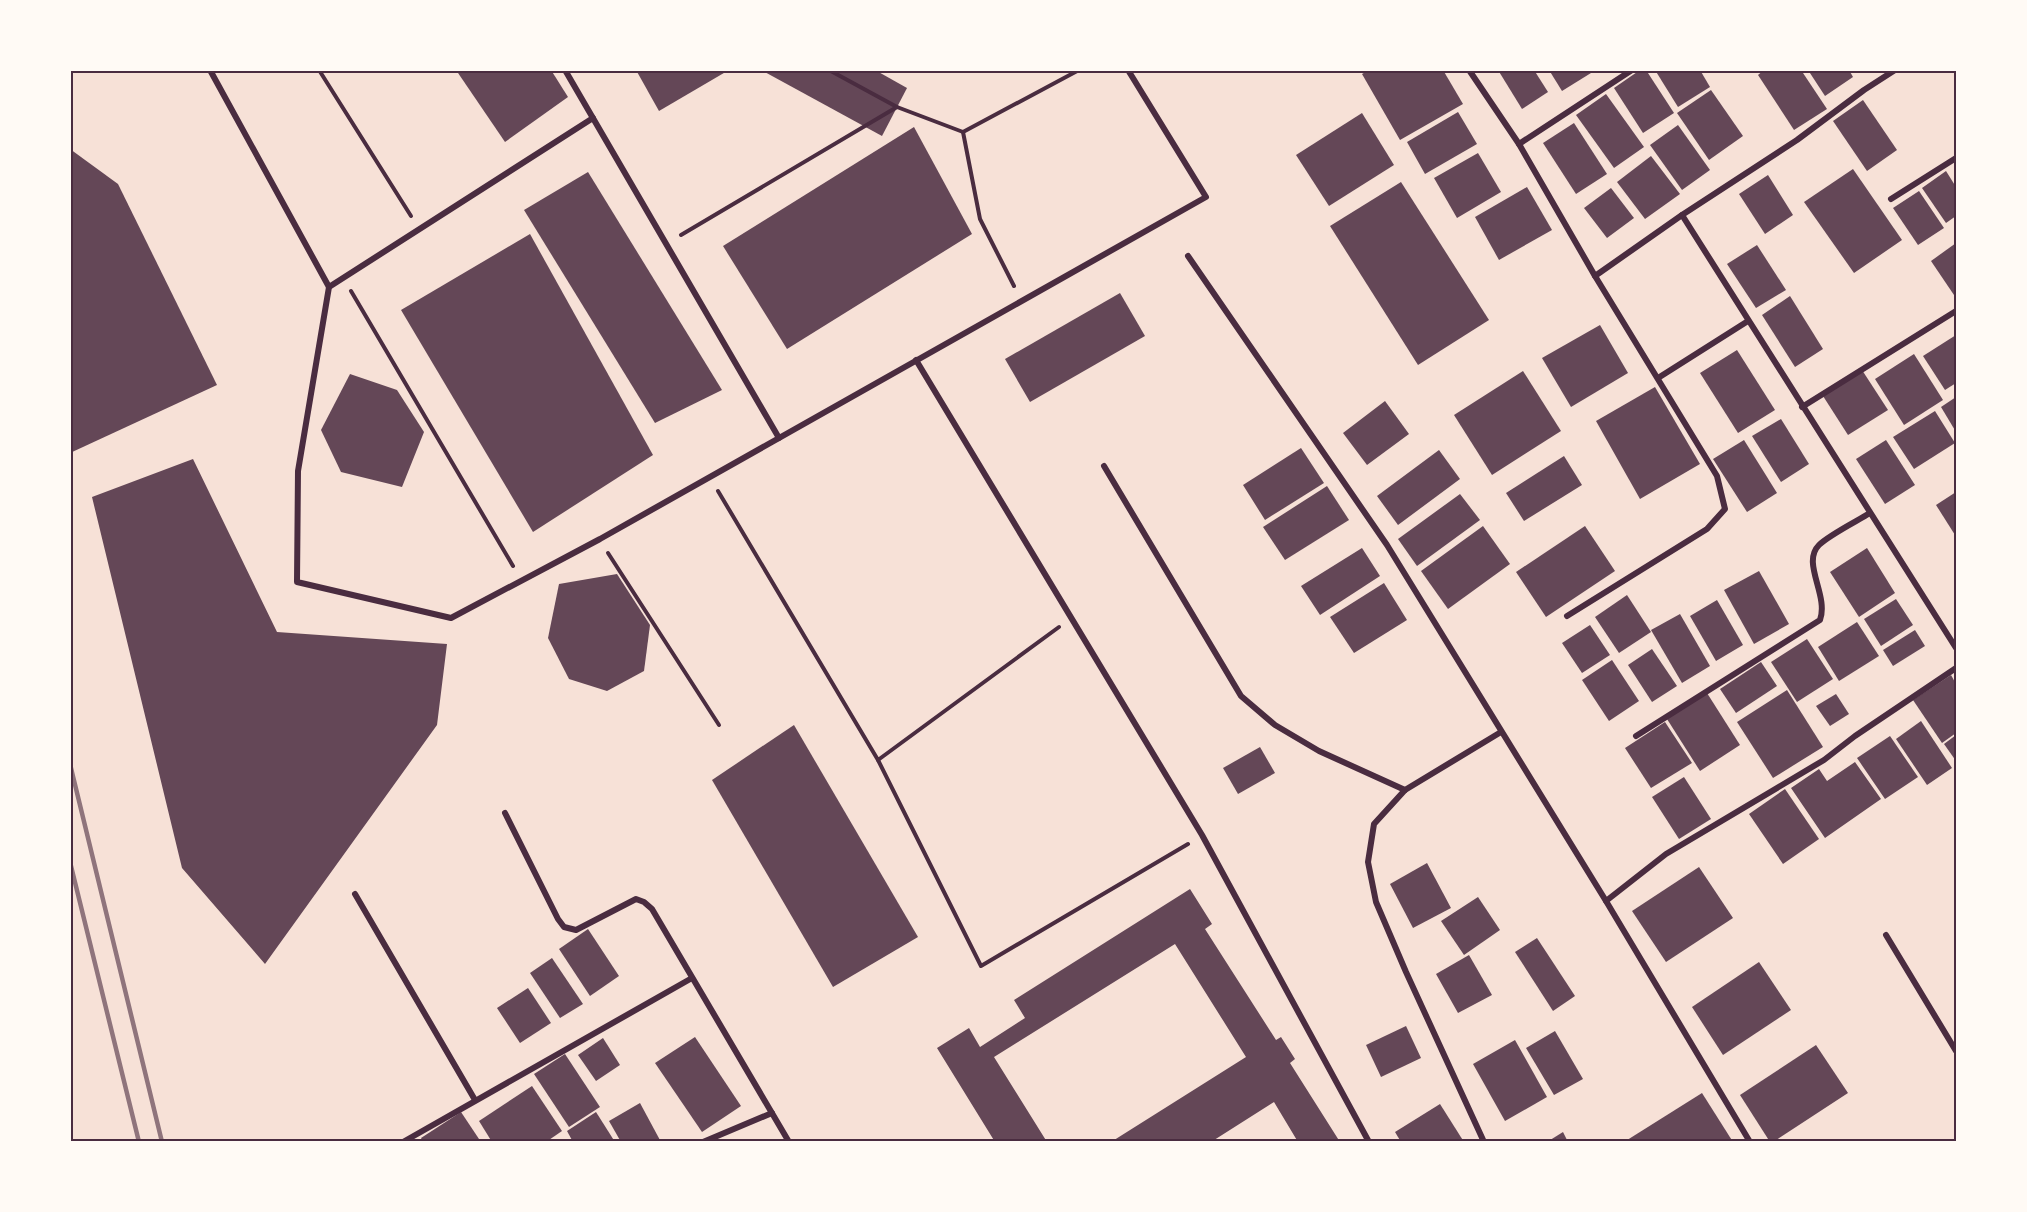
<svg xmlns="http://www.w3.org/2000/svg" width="2027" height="1212" viewBox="0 0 2027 1212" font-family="Inter,sans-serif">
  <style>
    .building { fill: #644757 }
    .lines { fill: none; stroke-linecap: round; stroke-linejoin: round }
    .path { stroke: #4a2c40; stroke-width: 4 }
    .minor { stroke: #4a2c40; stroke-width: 6 }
    .rail { stroke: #8f747c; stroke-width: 4.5 }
    .neatline { fill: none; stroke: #4a2c40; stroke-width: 2 }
  </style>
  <rect width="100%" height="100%" fill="#f7e1d7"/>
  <g class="building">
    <polygon points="456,70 551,70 568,97 505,142"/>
    <polygon points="636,70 729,70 659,111"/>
    <polygon points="761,70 875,70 907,88 882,136"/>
    <polygon points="1369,70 1443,70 1463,104 1400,140 1362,74"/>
    <polygon points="1498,70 1534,70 1548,92 1522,109"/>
    <polygon points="1549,70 1590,70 1591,73 1562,91"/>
    <polygon points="1640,70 1646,70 1674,113 1643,133 1614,88"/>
    <polygon points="1655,70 1700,70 1710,87 1678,107"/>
    <polygon points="1764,70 1801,70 1827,109 1794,130 1758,75"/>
    <polygon points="1808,70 1849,70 1853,77 1825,96"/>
    <polygon points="1711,90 1743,136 1709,160 1677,113"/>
    <polygon points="1606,94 1644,147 1614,168 1576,115"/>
    <polygon points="1863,100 1897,150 1867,171 1833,121"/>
    <polygon points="1458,112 1477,144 1425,174 1407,142"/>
    <polygon points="1362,113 1394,165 1329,206 1296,155"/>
    <polygon points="1574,123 1607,174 1576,194 1543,143"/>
    <polygon points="1678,125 1710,170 1682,190 1650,145"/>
    <polygon points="914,127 972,234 787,349 723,246"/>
    <polygon points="70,149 118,184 217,385 70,453"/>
    <polygon points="1478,153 1501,192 1457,218 1434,178"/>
    <polygon points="1651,156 1680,194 1645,219 1617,182"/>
    <polygon points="1853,169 1902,240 1854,273 1804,202"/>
    <polygon points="1946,171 1956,187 1956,216 1946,223 1922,188"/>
    <polygon points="588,172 722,390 655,423 524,210"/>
    <polygon points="1768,175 1793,215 1765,234 1739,194"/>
    <polygon points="1401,182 1489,320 1418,365 1330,226"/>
    <polygon points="1527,187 1552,230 1499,260 1475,217"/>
    <polygon points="1611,188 1634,218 1607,238 1584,208"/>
    <polygon points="1919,191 1944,228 1918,245 1893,208"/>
    <polygon points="530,234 653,455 533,532 401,310"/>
    <polygon points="1956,243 1956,298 1931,261"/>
    <polygon points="1757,245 1786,290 1756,308 1727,264"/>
    <polygon points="1120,293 1145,336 1030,402 1005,359"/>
    <polygon points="1790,296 1823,349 1795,367 1762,315"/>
    <polygon points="1600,325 1628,373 1571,407 1542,358"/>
    <polygon points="1956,335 1956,383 1945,390 1923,356"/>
    <polygon points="1737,350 1775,410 1738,433 1700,373"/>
    <polygon points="1914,354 1943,400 1904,425 1875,379"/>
    <polygon points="1862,370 1888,410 1848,435 1823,396"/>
    <polygon points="1523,371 1561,431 1492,475 1454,415"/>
    <polygon points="350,374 397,390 424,432 402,487 341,472 321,430"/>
    <polygon points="1655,387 1700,464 1640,499 1596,421"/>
    <polygon points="1956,397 1956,432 1941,407"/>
    <polygon points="1385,401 1409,434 1367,465 1343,433"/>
    <polygon points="1935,411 1955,443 1914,469 1893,437"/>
    <polygon points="1781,419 1809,464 1781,482 1752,436"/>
    <polygon points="1744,440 1777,493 1747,512 1713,459"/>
    <polygon points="1886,440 1915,485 1885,504 1856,459"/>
    <polygon points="1301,448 1324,483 1265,520 1243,485"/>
    <polygon points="1439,450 1460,479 1398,525 1377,496"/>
    <polygon points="1564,456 1582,485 1524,521 1506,493"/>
    <polygon points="193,459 277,632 447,644 437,725 265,964 182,868 92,497"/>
    <polygon points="1327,486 1349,520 1285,560 1263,527"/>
    <polygon points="1956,492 1956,534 1955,535 1936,505"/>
    <polygon points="1460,494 1480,520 1417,566 1398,539"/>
    <polygon points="1483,526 1510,564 1448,609 1421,571"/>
    <polygon points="1585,526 1615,571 1546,617 1516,572"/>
    <polygon points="1362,548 1380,576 1320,615 1301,586"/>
    <polygon points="1867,548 1895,593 1859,617 1830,572"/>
    <polygon points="1759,571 1789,624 1754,644 1724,590"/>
    <polygon points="617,574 650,625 644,671 607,691 569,679 548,638 559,584"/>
    <polygon points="1384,583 1407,620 1354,653 1330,617"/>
    <polygon points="1627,595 1651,632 1619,653 1595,617"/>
    <polygon points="1896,599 1913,625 1881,646 1864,619"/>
    <polygon points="1717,600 1743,645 1716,661 1690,616"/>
    <polygon points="1680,614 1710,666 1682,683 1651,630"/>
    <polygon points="1857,622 1879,656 1839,681 1818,647"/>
    <polygon points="1590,625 1610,655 1582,673 1562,643"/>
    <polygon points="1915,630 1925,646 1893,666 1883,650"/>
    <polygon points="1807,639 1833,679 1797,702 1771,662"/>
    <polygon points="1652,649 1677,686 1652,702 1628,665"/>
    <polygon points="1612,660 1639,701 1609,721 1582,680"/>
    <polygon points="1761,662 1777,686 1736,713 1720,689"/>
    <polygon points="1951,675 1956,684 1956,733 1942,743 1913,700"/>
    <polygon points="1787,690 1823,747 1773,778 1737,722"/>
    <polygon points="1707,693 1740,745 1700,771 1667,719"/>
    <polygon points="1836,694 1849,714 1830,726 1816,706"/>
    <polygon points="1921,721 1952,768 1927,785 1896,739"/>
    <polygon points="1665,722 1692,763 1651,788 1625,748"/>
    <polygon points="794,725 918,937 833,987 712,780"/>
    <polygon points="1956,735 1956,761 1944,744"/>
    <polygon points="1890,736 1918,777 1885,799 1857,758"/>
    <polygon points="1260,747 1275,773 1238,794 1223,768"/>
    <polygon points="1855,762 1881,799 1825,838 1791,788 1819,769 1827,781"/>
    <polygon points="1684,777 1711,819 1679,839 1652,797"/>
    <polygon points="1785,789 1819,839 1783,864 1749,814"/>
    <polygon points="1427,863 1451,908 1413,928 1390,884"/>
    <polygon points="1699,867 1733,918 1666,962 1632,911"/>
    <polygon points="1190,889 1212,924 1205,929 1276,1040 1281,1037 1295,1059 1290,1063 1340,1142 1298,1142 1274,1102 1211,1142 1111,1142 1246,1057 1175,944 994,1057 1047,1142 995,1142 937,1048 969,1028 980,1047 1025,1018 1014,1000"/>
    <polygon points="1478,897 1500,930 1464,955 1441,921"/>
    <polygon points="588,929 619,976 590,996 559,949"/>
    <polygon points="1537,938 1575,996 1553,1011 1515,952"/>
    <polygon points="1469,955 1492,995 1458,1013 1436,974"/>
    <polygon points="552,958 583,1004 560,1018 530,973"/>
    <polygon points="1759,962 1791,1010 1723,1055 1692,1007"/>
    <polygon points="528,988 551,1023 520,1043 497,1008"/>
    <polygon points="1406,1026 1421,1058 1381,1077 1366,1045"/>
    <polygon points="1555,1031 1583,1079 1554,1095 1526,1048"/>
    <polygon points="695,1037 741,1106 702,1132 655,1063"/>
    <polygon points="603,1038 620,1065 596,1081 578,1055"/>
    <polygon points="1515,1040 1547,1097 1505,1121 1473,1064"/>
    <polygon points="1816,1045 1848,1093 1773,1142 1770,1142 1740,1095"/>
    <polygon points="565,1054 600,1107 569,1127 534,1074"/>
    <polygon points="532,1086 562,1131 546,1142 492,1142 479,1121"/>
    <polygon points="1702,1093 1733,1142 1624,1142"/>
    <polygon points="640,1103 661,1142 621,1142 609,1121"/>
    <polygon points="1440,1104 1464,1142 1401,1142 1395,1132"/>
    <polygon points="461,1112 481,1142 423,1142 421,1138"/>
    <polygon points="596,1112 615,1142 573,1142 567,1131"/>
    <polygon points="1563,1132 1568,1142 1547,1142"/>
  </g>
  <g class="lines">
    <g class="path">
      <polyline points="319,70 411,216"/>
      <polyline points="829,70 897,107 963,132 1079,70"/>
      <polyline points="963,132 980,219 1014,286"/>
      <polyline points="681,235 897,107"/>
      <polyline points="351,291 513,566"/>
      <polyline points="718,491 878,760 1059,627"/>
      <polyline points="608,553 719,725"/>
      <polyline points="878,760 981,966 1188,844"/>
    </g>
    <g class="minor">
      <polyline points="210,70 329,287"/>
      <polyline points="565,70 779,438"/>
      <polyline points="1469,70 1519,144 1595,276 1717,476 1725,509 1707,529 1567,616"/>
      <polyline points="593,118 329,287 298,471 297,582 451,618 600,539 1206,197 1128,70"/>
      <polyline points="1519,144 1632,70"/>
      <polyline points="1891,199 1956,158"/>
      <polyline points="1682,215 1956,648"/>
      <polyline points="1188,256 1387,545 1606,901 1750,1142"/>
      <polyline points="1595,276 1682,215 1797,140 1864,90 1895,70"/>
      <polyline points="916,360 1202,835 1369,1142"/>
      <polyline points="1658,378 1748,321"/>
      <polyline points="1802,407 1956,311"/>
      <polyline points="1104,466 1241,696 1275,725 1319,751 1405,790"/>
      <path d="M1636 736 1820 620C1829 595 1801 563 1819 545 1829 535 1857 521 1870 513"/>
      <polyline points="505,813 558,919 564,927 576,930 636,899 644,902 652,909 789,1142"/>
      <polyline points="355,894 475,1100"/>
      <polyline points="1606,901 1666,854 1824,760 1855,736 1956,668"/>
      <polyline points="1886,935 1956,1051"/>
      <polyline points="403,1142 692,978"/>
      <polyline points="703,1142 772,1113"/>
      <polyline points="1484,1142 1406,972 1376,902 1368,862 1374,824 1405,790 1501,732"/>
    </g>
    <g class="rail">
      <polyline points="70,764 162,1142"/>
      <polyline points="70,862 139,1142"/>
    </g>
  </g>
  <rect width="2027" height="1212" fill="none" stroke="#fffaf5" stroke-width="144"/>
  <rect x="72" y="72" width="1883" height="1068" class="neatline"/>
</svg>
